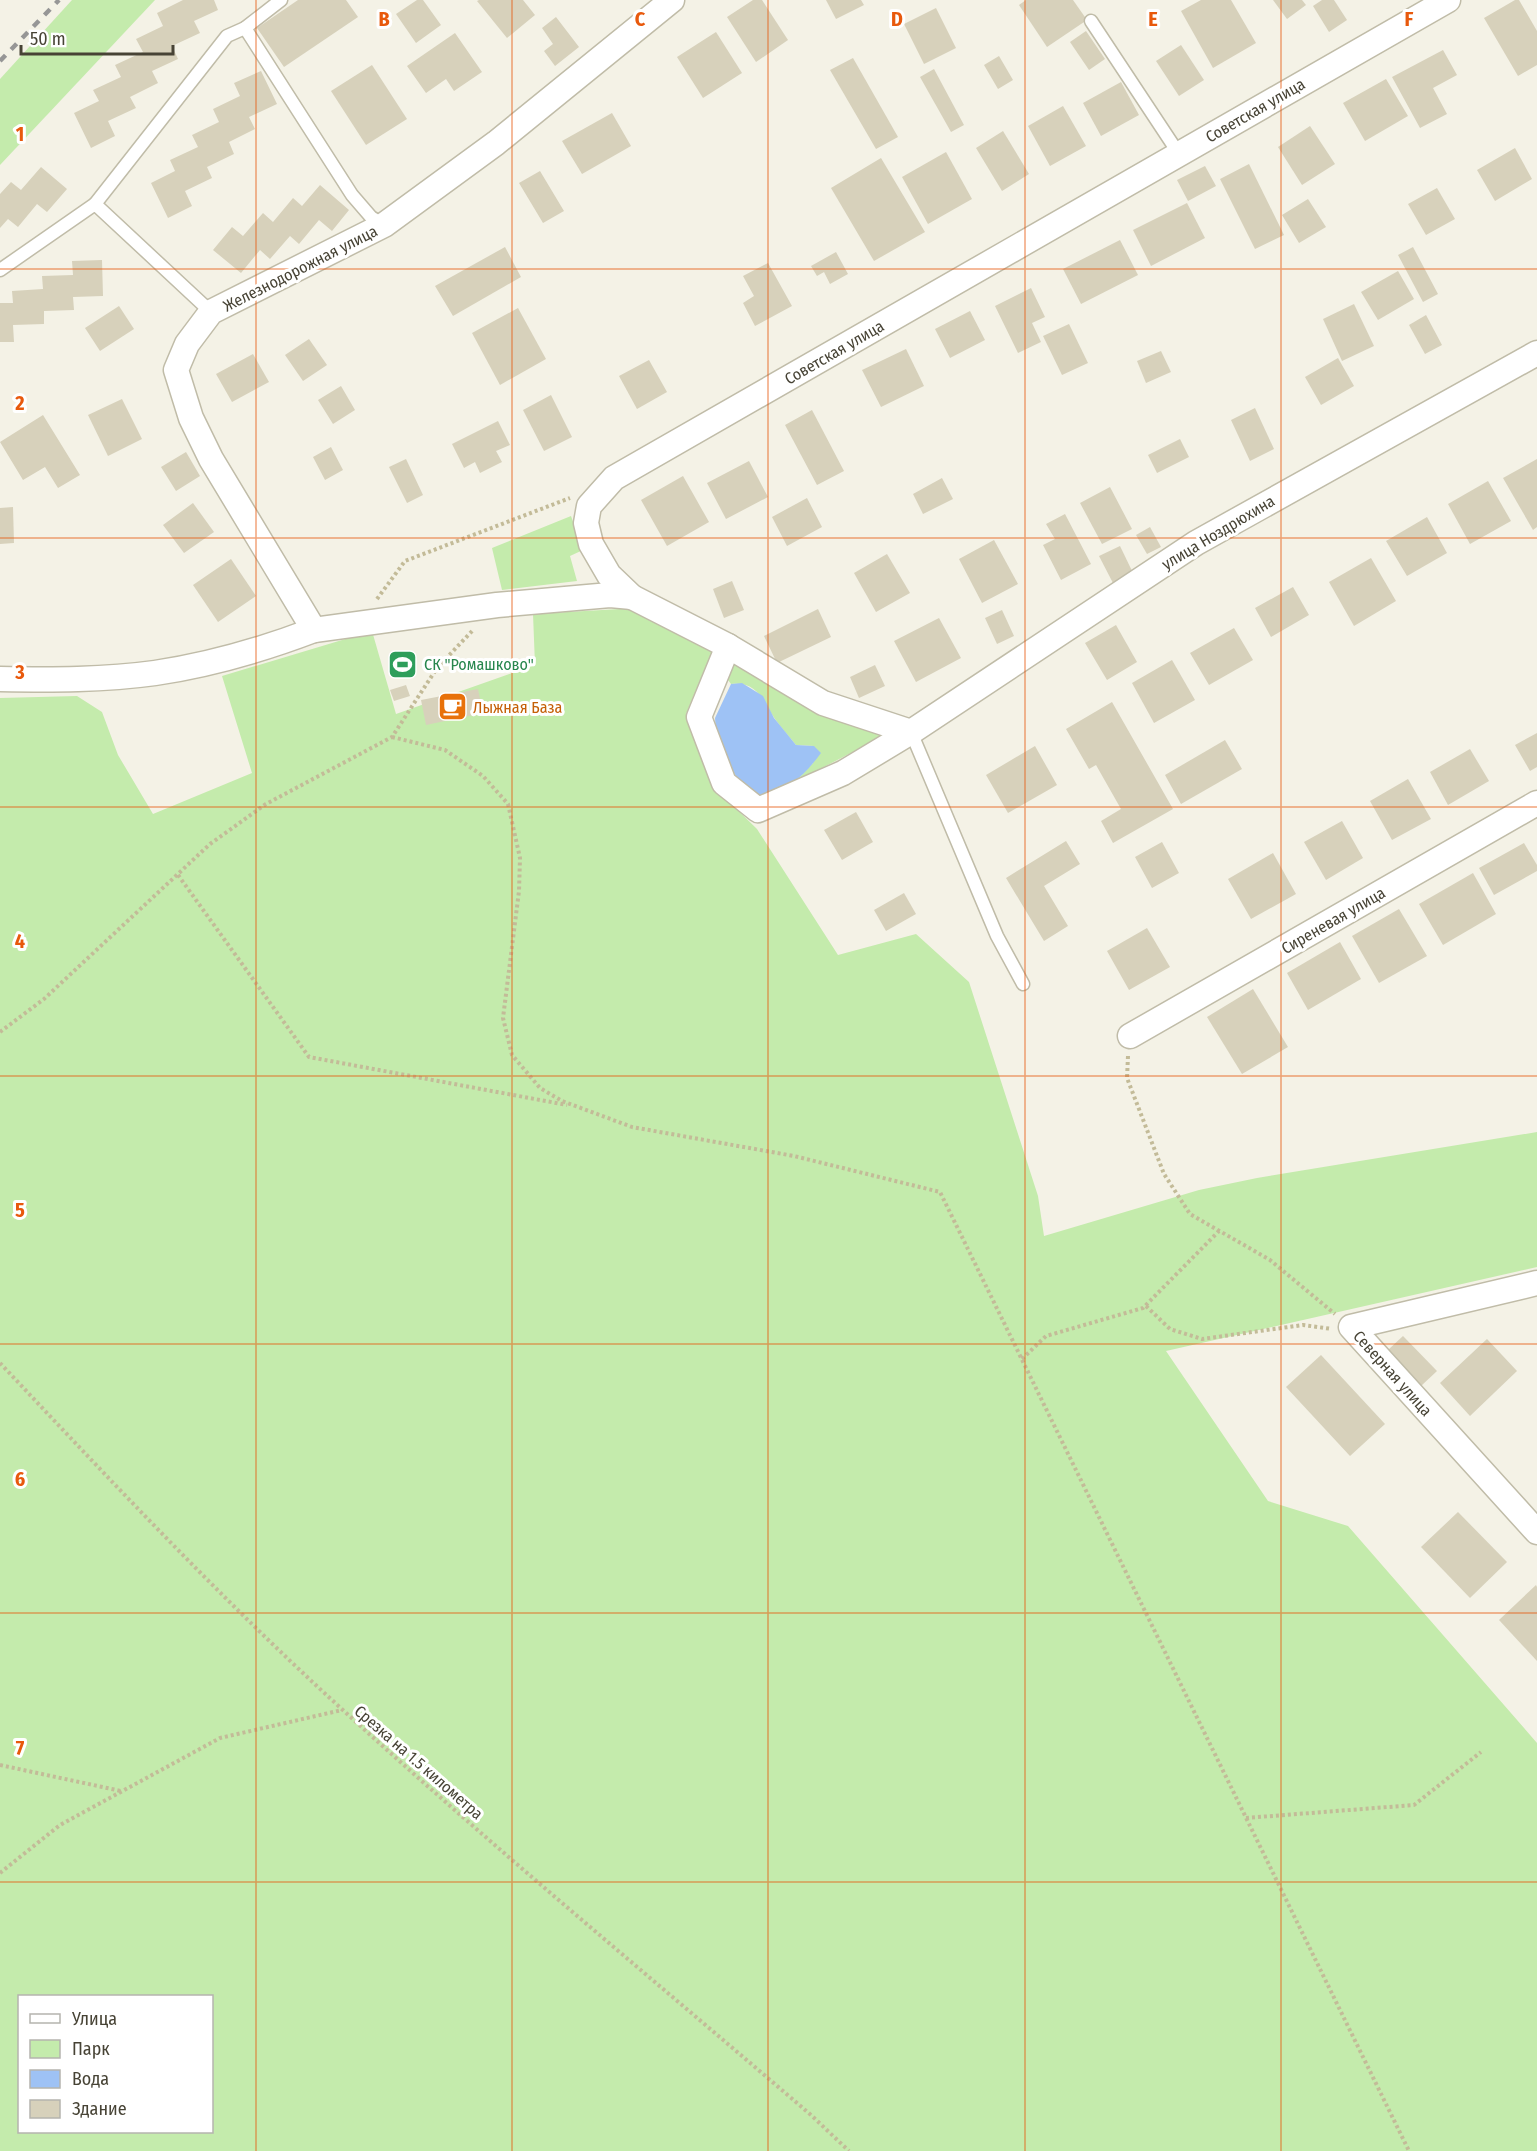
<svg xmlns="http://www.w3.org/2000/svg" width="1537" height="2151" viewBox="0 0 1537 2151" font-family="'Fira Sans Condensed',sans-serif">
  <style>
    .green { fill: #c4ebac; fill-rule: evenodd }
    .water { fill: #9ec2f5 }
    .building { fill: #d7d1bb }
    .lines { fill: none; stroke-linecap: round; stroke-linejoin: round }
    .lane-casing { stroke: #c0bca8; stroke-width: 15 }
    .street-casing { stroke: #c0bca8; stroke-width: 27 }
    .path { stroke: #c3bb98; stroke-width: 4; stroke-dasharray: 3 3; stroke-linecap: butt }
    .lane { stroke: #fff; stroke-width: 12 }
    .street { stroke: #fff; stroke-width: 24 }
    .rail { stroke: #969696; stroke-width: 4.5; stroke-dasharray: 8 8; stroke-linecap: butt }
    .grid { fill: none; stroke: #e8590c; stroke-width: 1.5; stroke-opacity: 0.55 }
    .labels { text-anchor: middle; stroke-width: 6; stroke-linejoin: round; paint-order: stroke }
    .street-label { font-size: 16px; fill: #474335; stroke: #fff }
    .leisure-label { font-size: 16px; fill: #27864d; stroke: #fff; text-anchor: start }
    .food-label { font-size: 16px; fill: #c56008; stroke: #fff; text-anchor: start }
    .grid-label { font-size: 20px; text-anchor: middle; font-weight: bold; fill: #e8590c; stroke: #fff; stroke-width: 6; stroke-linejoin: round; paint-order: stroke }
  </style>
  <rect width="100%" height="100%" fill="#f4f2e6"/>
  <g class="green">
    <polygon points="72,0 155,0 0,165 0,79"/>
    <polygon points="571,516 583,550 570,556 577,581 502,590 492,548"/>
    <path d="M637 608 713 649 686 714 715 788 757 829 838 955 916 934 969 982 1038 1196 1044 1236 1199 1190 1257 1178 1537 1132V1267L1166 1351 1268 1501 1348 1526 1537 1743V2151H0V698L77 696 102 712 118 755 153 814 252 773 222 676 372 631 396 714 535 665 533 614ZM20 1996H212V2132H20Z"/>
    <path d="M734 659 895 730 795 782 813 763 814 746 796 745C789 736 781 728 775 719 763 701 758 681 731 684L725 676Z"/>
  </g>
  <path class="water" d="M742 683 763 696 774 718 796 745 814 746 821 753C801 780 783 795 749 796L717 747 715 718 731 684Z"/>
  <g class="building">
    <polygon points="183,0 214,0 218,10 194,21 200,33 172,46 178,59 152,71 158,83 130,97 136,108 108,121 115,136 91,148 74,113 99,101 93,90 121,77 115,65 143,52 136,39 163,26 157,13"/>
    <polygon points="298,0 346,0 358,17 284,67 257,28"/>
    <polygon points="417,0 423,0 441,25 416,43 396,14"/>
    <polygon points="479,0 523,0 535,15 507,38 477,1"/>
    <polygon points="753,0 762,0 788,40 756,62 727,17"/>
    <polygon points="826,0 861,0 864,5 836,19"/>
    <polygon points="1026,0 1073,0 1087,20 1047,47 1019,5"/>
    <polygon points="1201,0 1231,0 1256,43 1213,68 1181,11"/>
    <polygon points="1273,0 1302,0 1306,5 1287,19"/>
    <polygon points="1322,0 1334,0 1347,20 1329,32 1313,6"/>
    <polygon points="1515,0 1519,0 1537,31 1537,65 1518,76 1484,18"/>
    <polygon points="936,8 956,48 924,64 904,24"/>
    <polygon points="556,17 579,47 555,66 544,51 553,44 542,28"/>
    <polygon points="1086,31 1105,59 1089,70 1070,42"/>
    <polygon points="716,32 742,73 703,98 677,57"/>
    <polygon points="455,33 482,72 454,91 446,79 426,93 407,66"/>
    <polygon points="1181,45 1204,80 1179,96 1156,61"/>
    <polygon points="1443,50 1457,75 1433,88 1447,114 1420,128 1392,77"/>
    <polygon points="999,56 1013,80 998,89 984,65"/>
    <polygon points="853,58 898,137 876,149 830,70"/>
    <polygon points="372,65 407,119 366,145 331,91"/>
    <polygon points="934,69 964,125 951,132 920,77"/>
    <polygon points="261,71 277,104 249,117 255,129 229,142 234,154 207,167 212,178 185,191 192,206 168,218 151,183 175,171 170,160 198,147 192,135 219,122 213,109 240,96 234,83"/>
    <polygon points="1386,79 1408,116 1365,141 1343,103"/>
    <polygon points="1121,82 1139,115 1101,136 1083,103"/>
    <polygon points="1063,106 1086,146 1050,166 1028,126"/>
    <polygon points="612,113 631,146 582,174 562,141"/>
    <polygon points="1310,126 1335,164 1302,185 1278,147"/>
    <polygon points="1003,131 1029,174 1002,191 976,148"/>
    <polygon points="1515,148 1532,179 1495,201 1477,170"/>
    <polygon points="946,152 972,199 928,224 902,177"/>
    <polygon points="881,158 925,232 874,261 831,188"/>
    <polygon points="1249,164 1284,235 1255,249 1220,179"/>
    <polygon points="1205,166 1216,186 1188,201 1177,180"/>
    <polygon points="41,167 67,189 47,212 37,204 18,227 8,219 0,228 0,194 11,182 21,190"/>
    <polygon points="540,171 564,211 543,223 519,183"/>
    <polygon points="320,185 349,210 332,231 319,220 299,244 290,236 270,259 260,250 241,273 213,250 232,227 243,236 263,213 273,222 293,198 302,206"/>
    <polygon points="1437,188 1455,219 1426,235 1408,204"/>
    <polygon points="1308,199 1326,227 1299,243 1282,215"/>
    <polygon points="1187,203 1205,238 1151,266 1133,230"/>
    <polygon points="1120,240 1138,275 1081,304 1063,269"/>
    <polygon points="505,247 521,277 453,316 435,286"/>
    <polygon points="1413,247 1438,294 1423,302 1398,255"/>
    <polygon points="836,252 848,274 830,284 824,272 817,276 811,266"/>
    <polygon points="102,260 103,296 73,297 74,310 44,311 44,324 13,325 14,342 0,342 0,303 13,303 12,291 43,289 42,276 73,275 72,261"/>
    <polygon points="768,263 792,306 755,326 743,303 754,296 743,276"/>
    <polygon points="1398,271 1414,299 1378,320 1361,292"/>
    <polygon points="1031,288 1045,317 1032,323 1041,342 1018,353 995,306"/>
    <polygon points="1354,304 1374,346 1342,361 1323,319"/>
    <polygon points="119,306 134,329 100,351 85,328"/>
    <polygon points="518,308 546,359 500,385 472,333"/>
    <polygon points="970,311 985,340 950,358 935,329"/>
    <polygon points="1426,315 1442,345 1425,354 1409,325"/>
    <polygon points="1069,324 1088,363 1062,375 1043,336"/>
    <polygon points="309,339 327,365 303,381 285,355"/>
    <polygon points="906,349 924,386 881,407 862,370"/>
    <polygon points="1161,351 1171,372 1146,383 1137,361"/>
    <polygon points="253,354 269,382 232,402 216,374"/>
    <polygon points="1338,358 1354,386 1321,405 1305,377"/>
    <polygon points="649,360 667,392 637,409 619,376"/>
    <polygon points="341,386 355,410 333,424 318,400"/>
    <polygon points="551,395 572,437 544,451 523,410"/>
    <polygon points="122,399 142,439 108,456 88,415"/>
    <polygon points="1255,408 1274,449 1250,461 1231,420"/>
    <polygon points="812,410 844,471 817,485 785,425"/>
    <polygon points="43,415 80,475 58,488 45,467 23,480 0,442"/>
    <polygon points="498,421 510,445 496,451 502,462 480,473 475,462 464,468 452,444"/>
    <polygon points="1180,439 1189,457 1157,473 1148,455"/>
    <polygon points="331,447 343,470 325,480 313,457"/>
    <polygon points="186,452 200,476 176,491 161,467"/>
    <polygon points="406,459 423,495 407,503 389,467"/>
    <polygon points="1537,459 1537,527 1533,530 1503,478"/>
    <polygon points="749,461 768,497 726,519 707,483"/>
    <polygon points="683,476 709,522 667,546 641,500"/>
    <polygon points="942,478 953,499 923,514 913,494"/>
    <polygon points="1488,481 1511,521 1470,544 1448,504"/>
    <polygon points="1110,487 1132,529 1102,544 1080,503"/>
    <polygon points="807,498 822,527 787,546 772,517"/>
    <polygon points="193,503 214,532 184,553 163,525"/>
    <polygon points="13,507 14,543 0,544 0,508"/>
    <polygon points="1065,514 1091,564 1061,580 1043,545 1055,539 1046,524"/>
    <polygon points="1427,517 1447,553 1407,576 1386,541"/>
    <polygon points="1150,527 1161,547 1147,554 1136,535"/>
    <polygon points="994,540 1018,584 982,603 959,559"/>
    <polygon points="1120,546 1134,575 1114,585 1099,556"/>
    <polygon points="887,554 910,593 876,612 854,573"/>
    <polygon points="1371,558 1396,601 1354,626 1329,582"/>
    <polygon points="231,559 256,596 218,622 193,585"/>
    <polygon points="732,581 744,610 724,618 713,589"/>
    <polygon points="1293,587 1309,615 1271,637 1255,608"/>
    <polygon points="818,609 831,637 777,663 764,636"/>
    <polygon points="1002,610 1014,636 997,644 985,618"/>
    <polygon points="939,618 961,658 916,682 894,641"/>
    <polygon points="1116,625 1137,662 1107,680 1085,643"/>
    <polygon points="1234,628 1253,660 1209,685 1190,653"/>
    <polygon points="1172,660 1195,700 1154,723 1132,683"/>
    <polygon points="875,665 885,686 859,698 850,677"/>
    <polygon points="406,685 410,696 394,701 390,690"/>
    <polygon points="478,689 483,713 426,725 421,700"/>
    <polygon points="1112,702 1173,809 1113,843 1101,821 1121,809 1096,765 1089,769 1066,729"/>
    <polygon points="1537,733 1537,767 1530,771 1515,745"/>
    <polygon points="1225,740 1242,769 1181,804 1165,775"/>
    <polygon points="1035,746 1057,785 1008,813 986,775"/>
    <polygon points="1470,749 1489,781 1448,805 1430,772"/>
    <polygon points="1408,779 1431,819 1392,840 1370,801"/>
    <polygon points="856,812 873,842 842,860 824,830"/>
    <polygon points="1342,821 1363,858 1326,880 1304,842"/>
    <polygon points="1066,841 1080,864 1044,886 1068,926 1044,941 1006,878"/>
    <polygon points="1162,842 1179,873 1152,888 1135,857"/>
    <polygon points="1524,843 1537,865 1537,871 1494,895 1479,868"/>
    <polygon points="1273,853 1296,894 1251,919 1228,879"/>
    <polygon points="1473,873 1496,914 1443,945 1419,904"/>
    <polygon points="904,893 916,914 886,931 874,910"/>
    <polygon points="1399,909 1427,956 1379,983 1352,936"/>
    <polygon points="1147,928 1170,967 1129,990 1107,951"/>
    <polygon points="1340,942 1361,979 1308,1010 1287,973"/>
    <polygon points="1253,989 1288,1047 1242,1074 1207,1017"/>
    <polygon points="1403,1336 1437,1371 1421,1386 1388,1350"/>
    <polygon points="1487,1339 1517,1371 1470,1416 1440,1383"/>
    <polygon points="1321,1355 1385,1424 1350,1456 1286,1387"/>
    <polygon points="1458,1512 1507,1562 1470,1598 1421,1547"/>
    <polygon points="1536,1585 1537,1587 1537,1661 1499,1620"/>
  </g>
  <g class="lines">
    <defs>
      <g id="lane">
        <polyline points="281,0 245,28 352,195 371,217 384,225"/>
        <polyline points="1091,21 1179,154"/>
        <polyline points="95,204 227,36 245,28"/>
        <polyline points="0,270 95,204 211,312"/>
        <polyline points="911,732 997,936 1023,984"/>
      </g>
      <g id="street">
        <polyline points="632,597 610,595 497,605 314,630 211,459 191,418 176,370 187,344 211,312 384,225 496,143 672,0"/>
        <polyline points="728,646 699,717 724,783 758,810 843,773 911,732 1196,543 1537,353"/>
        <path d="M0 679C52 680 104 680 155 673 209 665 264 649 314 630"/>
        <polyline points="911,732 823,703 728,646 632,597 609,575 591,544 586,523 589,506 614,478 1448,0"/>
        <polyline points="1130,1036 1537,803"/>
        <polyline points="1537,1283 1351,1327 1537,1532"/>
      </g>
    </defs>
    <use href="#lane" class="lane-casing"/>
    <use href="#street" class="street-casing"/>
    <g class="path">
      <polyline points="377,599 405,561 570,498"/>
      <polyline points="392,737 445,750 483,776 508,804 520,858 519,891 503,1018 512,1055 540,1088 562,1101 632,1127 794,1156 940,1192 1409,2151"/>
      <polyline points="178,875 309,1057 567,1105"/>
      <polyline points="0,1032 44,999 210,844 266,804 392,737 437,668 474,629"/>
      <polyline points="1128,1056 1127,1078 1164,1174 1190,1214 1270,1260 1335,1314"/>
      <polyline points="1146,1306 1170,1329 1202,1339 1303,1325 1332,1329"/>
      <polyline points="1022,1359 1046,1336 1143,1308 1219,1231"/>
      <path d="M0 1363C112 1482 223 1601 344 1711 496 1850 655 1981 811 2115L849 2151"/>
      <polyline points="0,1765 121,1791"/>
      <polyline points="1246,1818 1414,1805 1481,1752"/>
      <polyline points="0,1873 60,1825 220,1738 342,1710"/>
    </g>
    <use href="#lane" class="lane"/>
    <use href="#street" class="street"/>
    <polyline class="rail" points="0,61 59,0"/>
  </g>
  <path class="grid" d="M256 0V2151M512 0V2151M768 0V2151M1025 0V2151M1281 0V2151M0 269H1537M0 538H1537M0 807H1537M0 1076H1537M0 1344H1537M0 1613H1537M0 1882H1537"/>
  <defs>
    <symbol id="stadium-square" viewBox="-11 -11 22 22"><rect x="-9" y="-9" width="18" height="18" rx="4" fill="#2e9e5b" stroke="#fff"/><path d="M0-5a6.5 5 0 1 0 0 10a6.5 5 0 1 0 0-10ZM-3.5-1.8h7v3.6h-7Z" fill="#fff"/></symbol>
    <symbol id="cafe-square" viewBox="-11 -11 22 22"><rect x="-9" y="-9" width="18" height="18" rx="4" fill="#e8710a" stroke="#fff"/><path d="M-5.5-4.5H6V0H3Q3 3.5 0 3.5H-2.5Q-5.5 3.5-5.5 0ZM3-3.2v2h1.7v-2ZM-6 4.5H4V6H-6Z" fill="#fff"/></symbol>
  </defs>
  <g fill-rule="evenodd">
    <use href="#stadium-square" x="386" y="648" width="33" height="33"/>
    <use href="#cafe-square" x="436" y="690" width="33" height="33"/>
  </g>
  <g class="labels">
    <g class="street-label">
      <text transform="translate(1255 110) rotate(-30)" y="6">Советская улица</text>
      <text transform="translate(300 268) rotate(-27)" y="6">Железнодорожная улица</text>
      <text transform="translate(834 352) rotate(-30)" y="6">Советская улица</text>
      <text transform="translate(1218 532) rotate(-31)" y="6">улица Ноздрюхина</text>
      <text transform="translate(1333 920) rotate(-30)" y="6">Сиреневая улица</text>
      <text transform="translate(1393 1373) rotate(48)" y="6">Северная улица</text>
      <text transform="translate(419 1762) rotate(41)" y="6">Срезка на 1.5 километра</text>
    </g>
    <g class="leisure-label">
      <text x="424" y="670">СК "Ромашково"</text>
    </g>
    <g class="food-label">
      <text x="473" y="713">Лыжная База</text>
    </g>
  </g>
  <g class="grid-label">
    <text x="384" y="26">B</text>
    <text x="640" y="26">C</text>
    <text x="897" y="26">D</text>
    <text x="1153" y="26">E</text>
    <text x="1409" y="26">F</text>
    <text x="20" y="141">1</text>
    <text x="20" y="410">2</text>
    <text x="20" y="679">3</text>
    <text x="20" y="948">4</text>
    <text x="20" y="1217">5</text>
    <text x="20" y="1486">6</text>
    <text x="20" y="1755">7</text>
  </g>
  <rect x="18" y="1995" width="195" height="138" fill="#ffffff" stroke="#b5b4ae" stroke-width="1.5"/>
  <rect x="30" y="2014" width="30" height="9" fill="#ffffff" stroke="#b5b4ae" stroke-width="1.5"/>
  <text x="72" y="2025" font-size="18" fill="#474335">Улица</text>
  <rect x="30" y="2040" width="30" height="18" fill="#c4ebac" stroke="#b5b4ae" stroke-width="1.5"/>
  <text x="72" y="2055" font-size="18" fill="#474335">Парк</text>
  <rect x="30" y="2070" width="30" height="18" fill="#9ec2f5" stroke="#b5b4ae" stroke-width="1.5"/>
  <text x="72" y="2085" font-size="18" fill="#474335">Вода</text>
  <rect x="30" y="2100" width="30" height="18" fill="#d7d1bb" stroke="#b5b4ae" stroke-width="1.5"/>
  <text x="72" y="2115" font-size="18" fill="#474335">Здание</text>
  <path d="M21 45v9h152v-9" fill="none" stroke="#474335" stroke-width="3"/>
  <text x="30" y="45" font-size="18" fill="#474335" stroke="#ffffff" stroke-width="4.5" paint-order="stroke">50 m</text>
</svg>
